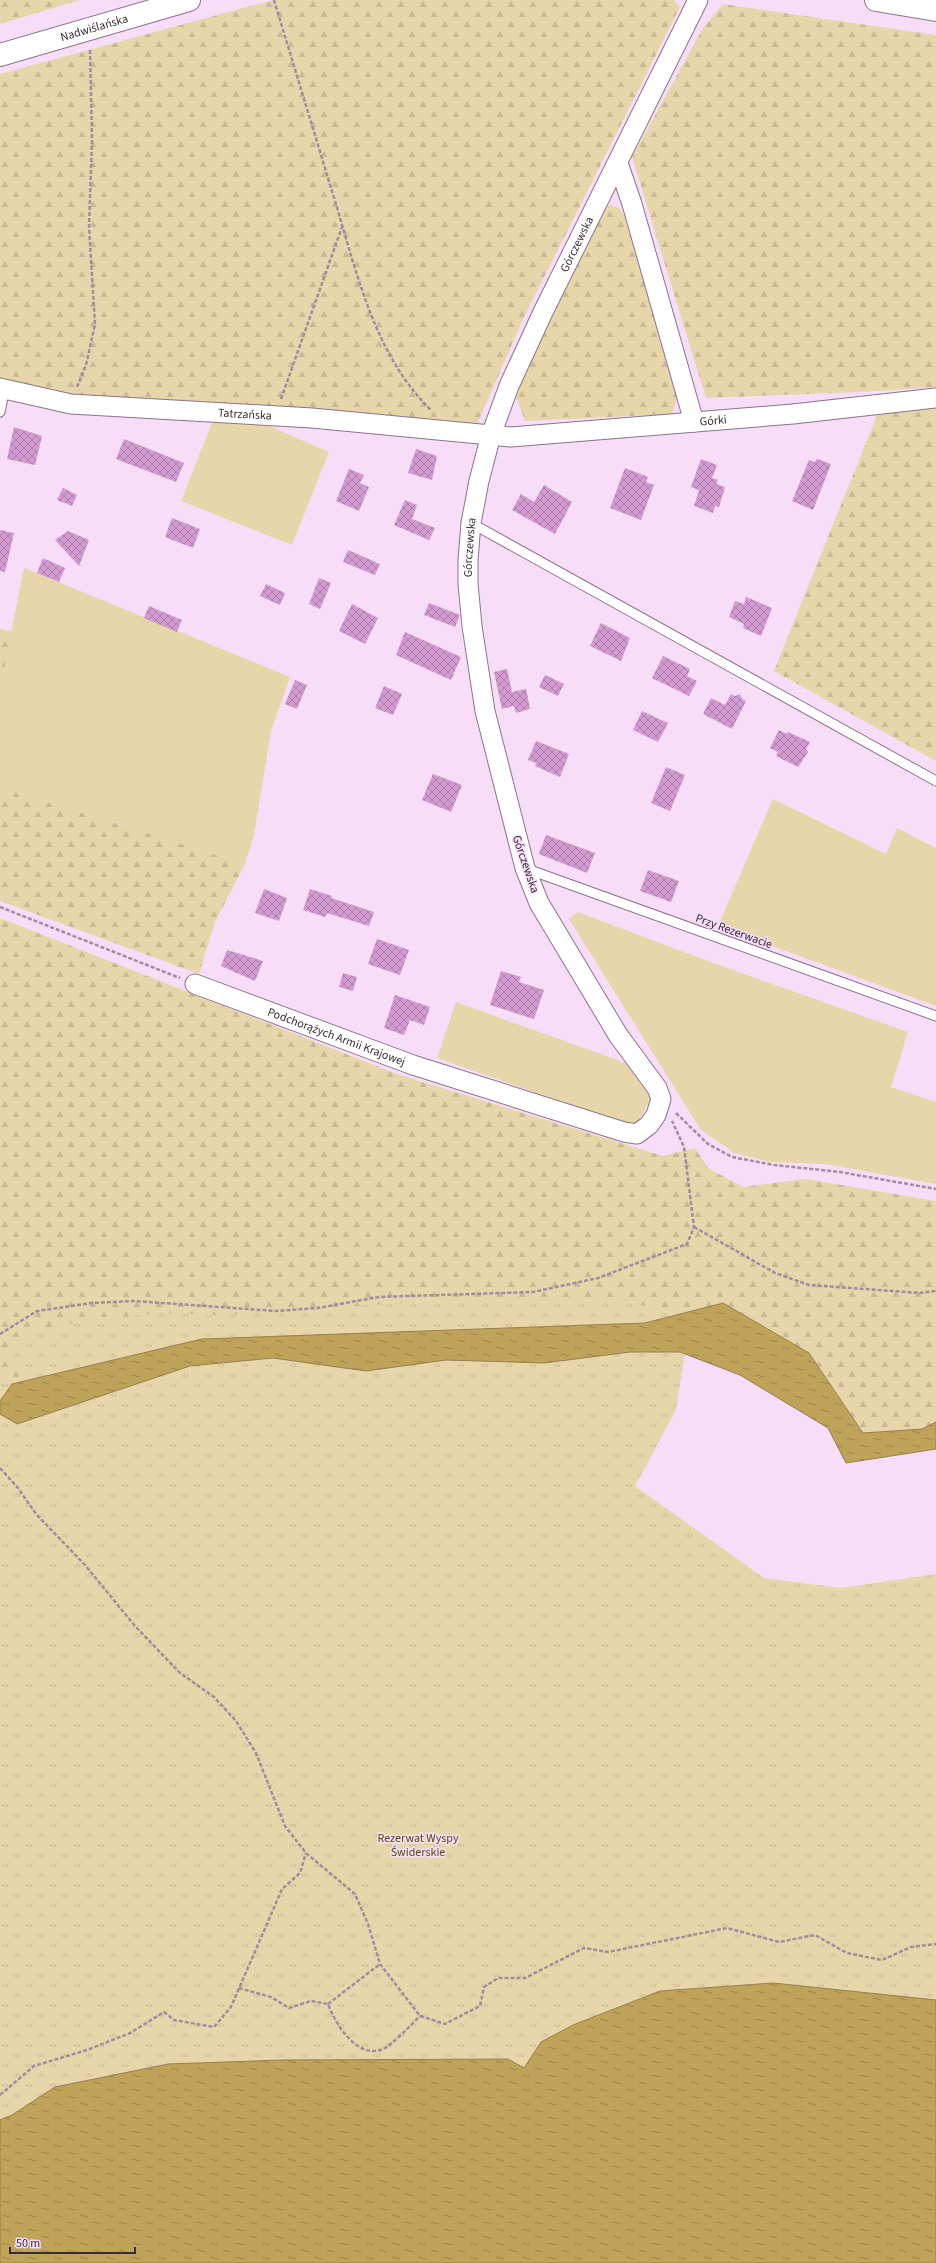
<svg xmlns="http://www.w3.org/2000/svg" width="936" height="2263" viewBox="0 0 936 2263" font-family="'Source Sans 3',sans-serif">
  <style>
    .grass { fill: #e8d6ab }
    .forest { fill: url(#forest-firs) }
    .park { fill: url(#park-tufts) }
    .water { fill: url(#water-ripples); stroke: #96804f }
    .building { fill: url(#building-cross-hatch) }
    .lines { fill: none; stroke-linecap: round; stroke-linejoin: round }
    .service-casing { stroke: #8b738b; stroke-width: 11 }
    .minor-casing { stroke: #8b738b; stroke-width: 21 }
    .secondary-casing { stroke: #8b738b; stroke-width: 24 }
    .path { stroke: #a08c9f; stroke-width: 2.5; stroke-dasharray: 4 2; stroke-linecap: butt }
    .service { stroke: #fff; stroke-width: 9 }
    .minor { stroke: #fff; stroke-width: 19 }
    .secondary { stroke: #fff; stroke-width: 22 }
    .labels { text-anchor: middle; stroke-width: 3; stroke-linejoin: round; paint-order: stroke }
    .street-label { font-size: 12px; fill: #382d37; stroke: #f8ddf8 }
    .park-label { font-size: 12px; fill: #5a470b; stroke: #f8ddf8 }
  </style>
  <defs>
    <pattern id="forest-firs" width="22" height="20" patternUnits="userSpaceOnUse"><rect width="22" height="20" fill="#e8d6ab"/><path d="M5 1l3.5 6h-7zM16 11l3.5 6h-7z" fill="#c8b894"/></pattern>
    <pattern id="park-tufts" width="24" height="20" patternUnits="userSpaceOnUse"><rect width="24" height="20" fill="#e8d6ab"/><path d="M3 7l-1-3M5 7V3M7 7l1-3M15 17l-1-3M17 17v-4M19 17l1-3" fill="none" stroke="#c8b894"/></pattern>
    <pattern id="water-ripples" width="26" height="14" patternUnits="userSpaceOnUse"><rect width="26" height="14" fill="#bfa359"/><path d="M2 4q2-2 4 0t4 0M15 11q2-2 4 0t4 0" fill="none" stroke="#9c854a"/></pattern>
    <pattern id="building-cross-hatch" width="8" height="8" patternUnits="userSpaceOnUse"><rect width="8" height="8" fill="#d39bd2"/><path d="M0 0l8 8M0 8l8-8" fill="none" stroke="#ac7fab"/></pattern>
  </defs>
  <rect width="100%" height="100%" fill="#f8ddf8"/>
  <g class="grass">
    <polygon points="213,420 262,423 329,452 292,545 181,501"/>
    <polygon points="24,568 290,677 271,731 254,835 245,864 0,787 0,688"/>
    <polygon points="773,799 886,854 897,828 936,848 936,1006 718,926"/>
    <polygon points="578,912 705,960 908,1032 891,1087 936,1102 936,1184 825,1164 770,1162 734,1153 701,1130 569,919"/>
    <polygon points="456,1002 626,1063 651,1098 635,1128 437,1058"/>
  </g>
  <g class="forest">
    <polygon points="0,0 80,0 0,24"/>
    <polygon points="273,0 674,0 680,7 522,321 476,427 66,396 0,382 0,74"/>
    <polygon points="723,4 936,35 936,387 861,392 706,398 632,157 703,28"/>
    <polygon points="610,205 619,208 624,214 679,392 672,414 525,421 514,392 600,213"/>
    <polygon points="936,407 936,761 774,671 878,413"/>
    <polygon points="0,629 12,631 0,688"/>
    <polygon points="0,787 245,864 215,922 199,974 0,901"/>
    <polygon points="0,918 397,1074 663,1156 695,1148 708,1168 743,1187 806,1179 936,1201 936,1422 922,1429 863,1433 809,1353 645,1323 0,1401"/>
  </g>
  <polygon class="park" points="464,1299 605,1300 691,1313 676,1410 635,1486 764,1578 841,1588 936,1574 936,2263 0,2263 0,1382 21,1377 6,1340 61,1325 157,1313 216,1315"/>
  <g class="water">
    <polygon points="723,1303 809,1353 863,1433 922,1429 936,1422 936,1449 846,1463 828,1428 740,1375 680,1352 630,1352 544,1363 446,1360 366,1371 273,1358 190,1366 17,1424 0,1414 0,1401 12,1384 202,1339 645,1323"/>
    <polygon points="773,1983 936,2000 936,2263 0,2263 0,2120 12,2115 55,2087 168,2064 283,2060 508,2059 524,2068 541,2042 573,2025 660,1991"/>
  </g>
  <g class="building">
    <polygon points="14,427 42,436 35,465 7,459"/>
    <polygon points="124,439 184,463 176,482 116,459"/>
    <polygon points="416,449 437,456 432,480 408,473"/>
    <polygon points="701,459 717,465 712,478 718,480 716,484 725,487 719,507 715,506 713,513 694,506 699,490 691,487"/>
    <polygon points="817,459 831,464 813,510 792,501 809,460 815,462"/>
    <polygon points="625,468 648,477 646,482 654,485 641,520 610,508"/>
    <polygon points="349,469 364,475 360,483 369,487 359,511 336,501"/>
    <polygon points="544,485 572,502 555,534 512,510 521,494 534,502"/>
    <polygon points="63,488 77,495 72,506 57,500"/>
    <polygon points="405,500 417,505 412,519 435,528 429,540 394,525"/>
    <polygon points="172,518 200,529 193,548 165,537"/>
    <polygon points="0,530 14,533 5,572 0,571"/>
    <polygon points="68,531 89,540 79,566 55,540"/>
    <polygon points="348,550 380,564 375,575 343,562"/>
    <polygon points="43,558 65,568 59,582 37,573"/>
    <polygon points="319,578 331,583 320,609 309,604"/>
    <polygon points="266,584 285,593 280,605 260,596"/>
    <polygon points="746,597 772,608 761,636 743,628 744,624 729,617 735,601 744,604"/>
    <polygon points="429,603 460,615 455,627 424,615"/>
    <polygon points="352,604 378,618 365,644 339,631"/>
    <polygon points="149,606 182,620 177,632 144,618"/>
    <polygon points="601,623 630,638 621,661 590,646"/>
    <polygon points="405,632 461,657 451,680 396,655"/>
    <polygon points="663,656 690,669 687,676 697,681 689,696 652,678"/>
    <polygon points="507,669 512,692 526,689 530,709 516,713 514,706 502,709 494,672"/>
    <polygon points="545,675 564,684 558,696 539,687"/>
    <polygon points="295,680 307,685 297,709 285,704"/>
    <polygon points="384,686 402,694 393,715 375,708"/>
    <polygon points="731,694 735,696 740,694 742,699 746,701 732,729 703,714 711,698 725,705"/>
    <polygon points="642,711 668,723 658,742 633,730"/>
    <polygon points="779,730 787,734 788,732 810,742 806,749 808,752 798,767 776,756 778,752 770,748"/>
    <polygon points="536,741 569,754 560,777 535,766 536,763 528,760"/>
    <polygon points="666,767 685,775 670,811 651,803"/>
    <polygon points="433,774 462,785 451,812 422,800"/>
    <polygon points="546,835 595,853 587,873 539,854"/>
    <polygon points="648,870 679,881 671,902 640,891"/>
    <polygon points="264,889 287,898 279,921 255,913"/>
    <polygon points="310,889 332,896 331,898 374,912 369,926 327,913 325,917 303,910"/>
    <polygon points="377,939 409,950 400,975 368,964"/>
    <polygon points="227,950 263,961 255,981 221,966"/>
    <polygon points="501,971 521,977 519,982 544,990 534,1019 490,1005"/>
    <polygon points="343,973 357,977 353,991 339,987"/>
    <polygon points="395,995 430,1007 424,1025 410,1020 404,1035 384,1028"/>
  </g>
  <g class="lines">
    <defs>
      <g id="service">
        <polyline points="0,412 5,389"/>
        <polyline points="471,523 936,781"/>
        <polyline points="527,869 936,1016"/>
      </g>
      <g id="minor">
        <polyline points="618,163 632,204 694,422"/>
        <path id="s1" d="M0 388 71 404 312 418 511 437 793 414 936 398"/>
        <path id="s2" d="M195 984 413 1065 624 1132 637 1134 649 1125 656 1115 661 1099 657 1088 618 1035 539 903 525 868 485 711 472 626 468 584V560L471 523 479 481 491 435 509 386 544 310 698 0"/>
      </g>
      <g id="secondary">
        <polyline points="876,0 936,10"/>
        <path id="s3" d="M0 55 189 0"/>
      </g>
    </defs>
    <use href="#service" class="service-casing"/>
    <use href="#minor" class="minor-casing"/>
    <use href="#secondary" class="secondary-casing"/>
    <g class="path">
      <path d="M274 0C293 63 312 125 331 188 355 264 372 354 432 411"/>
      <polyline points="77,387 86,365 95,324 89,227 92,140 90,49"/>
      <polyline points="281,399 342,227"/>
      <polyline points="0,907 180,978"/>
      <polyline points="676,1113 708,1144 732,1157 774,1165 840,1172 936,1189"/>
      <polyline points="694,1227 775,1273 809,1285 920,1293 936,1291"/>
      <polyline points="0,1334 37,1311 92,1303 134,1301 276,1311 318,1308 378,1297 533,1292 598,1278 687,1244 694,1227 684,1147 672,1121"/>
      <polyline points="0,1468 18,1488 36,1514 85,1565 135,1626 180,1673 214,1697 236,1721 256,1753 285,1826 306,1853 355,1894 368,1924 380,1964 420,2016 445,2024 480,2006 484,1987 498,1978 525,1978 584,1948 608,1952 727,1928 779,1942 815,1935 847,1953 882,1960 911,1947 936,1944"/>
      <path d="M239 1988 271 1997 289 2008 311 2001 328 2004C335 2023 357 2060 383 2049 392 2045 412 2024 420 2016"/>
      <polyline points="328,2004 380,1964"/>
      <polyline points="0,2095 34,2066 87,2050 130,2033 164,2012 174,2020 214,2027 231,2007 282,1889 300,1873 306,1853"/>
    </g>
    <use href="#service" class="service"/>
    <use href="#minor" class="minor"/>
    <use href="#secondary" class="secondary"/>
  </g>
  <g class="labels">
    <g class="street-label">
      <text dy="4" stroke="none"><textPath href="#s3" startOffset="98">Nadwiślańska</textPath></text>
      <text dy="4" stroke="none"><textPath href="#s2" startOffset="1431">Górczewska</textPath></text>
      <text dy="4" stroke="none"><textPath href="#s1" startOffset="247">Tatrzańska</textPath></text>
      <text dy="4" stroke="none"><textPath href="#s1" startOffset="717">Górki</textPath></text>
      <text dy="4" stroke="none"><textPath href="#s2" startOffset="1107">Górczewska</textPath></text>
      <text transform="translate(526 864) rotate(71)" y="4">Górczewska</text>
      <text transform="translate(734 931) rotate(20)" y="4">Przy Rezerwacie</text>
      <text dy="4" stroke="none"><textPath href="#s2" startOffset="151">Podchorążych Armii Krajowej</textPath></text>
    </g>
    <g class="park-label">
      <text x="418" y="1842">Rezerwat Wyspy<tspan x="418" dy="14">Świderskie</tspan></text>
    </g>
  </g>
  <path d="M10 2247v6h125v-6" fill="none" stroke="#382d37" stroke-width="2"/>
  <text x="16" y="2247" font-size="12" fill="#382d37" stroke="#f8ddf8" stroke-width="3" paint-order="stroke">50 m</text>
</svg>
